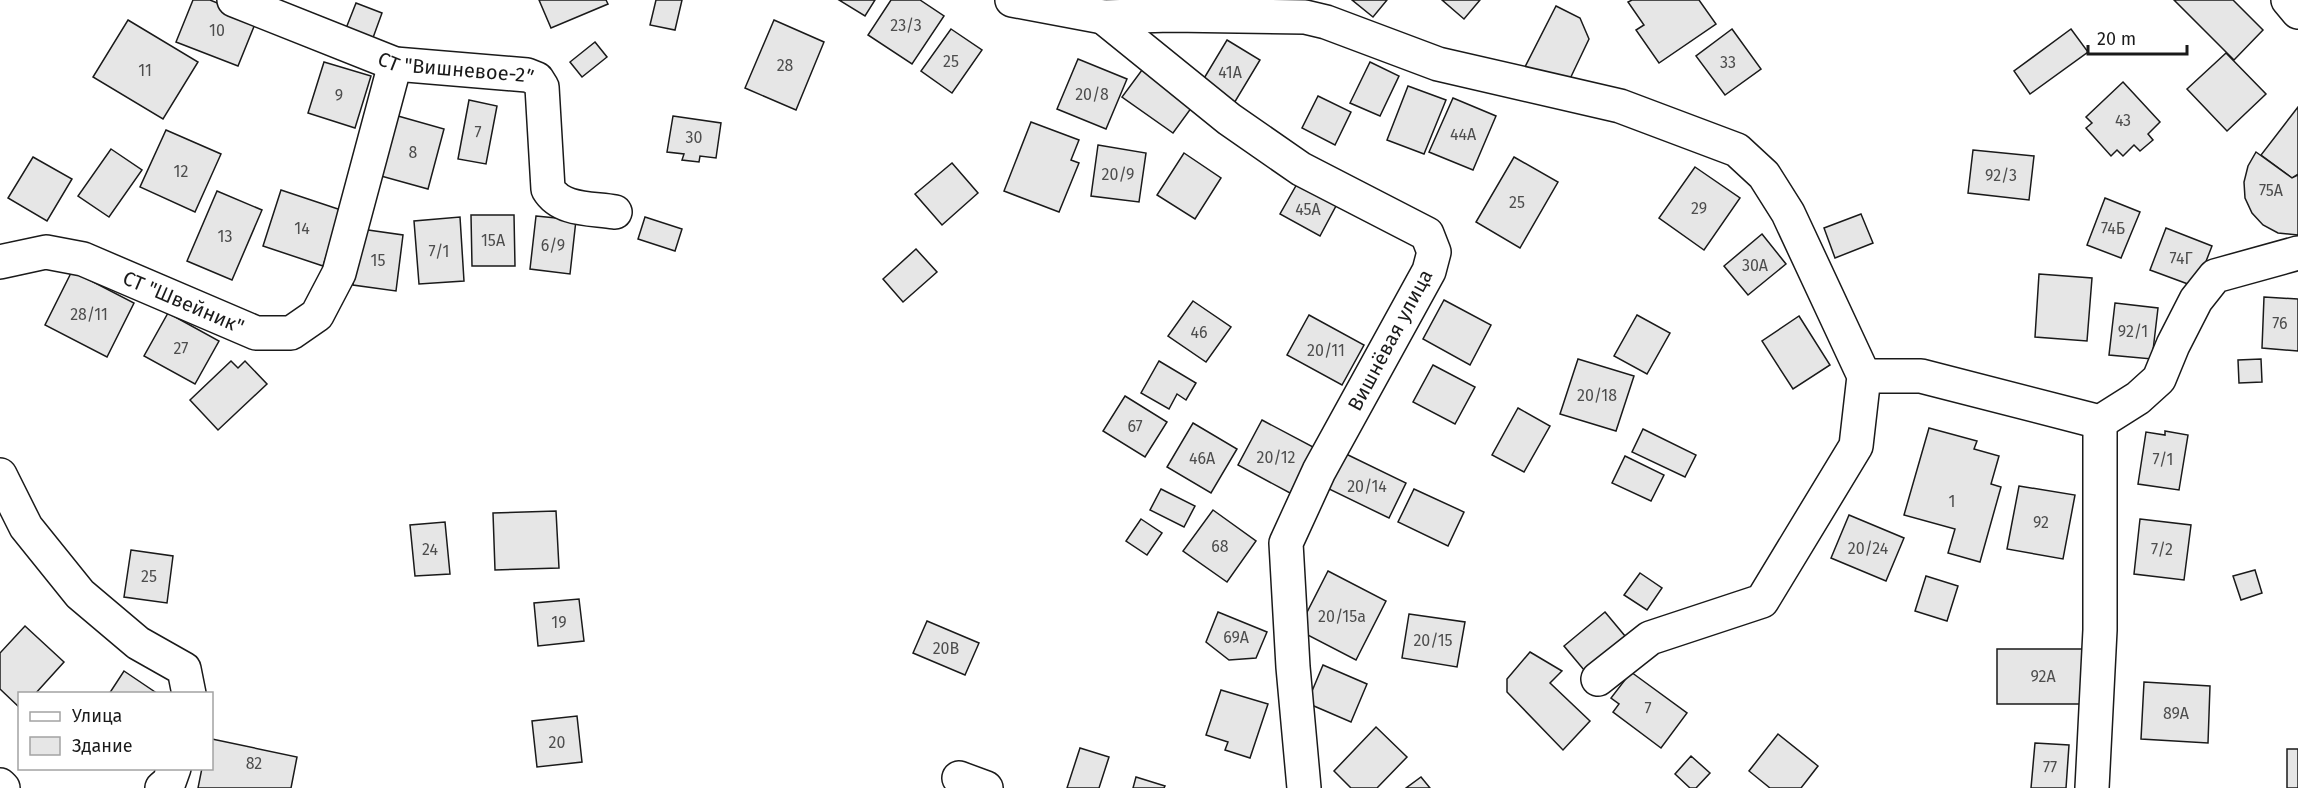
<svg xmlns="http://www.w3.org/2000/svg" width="2298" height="788" viewBox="0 0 2298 788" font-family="'Fira Sans',sans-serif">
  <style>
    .building { fill: #e6e6e6; stroke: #1a1a1a; stroke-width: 1.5 }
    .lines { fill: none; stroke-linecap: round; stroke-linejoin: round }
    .minor-casing { stroke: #1a1a1a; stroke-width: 36 }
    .minor { stroke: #fff; stroke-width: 33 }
    .labels { text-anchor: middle; stroke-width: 4.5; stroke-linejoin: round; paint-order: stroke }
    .number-label { font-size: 16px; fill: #4d4d4d }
    .street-label { font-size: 20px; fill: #1a1a1a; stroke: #fff }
  </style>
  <rect width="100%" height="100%" fill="#fff"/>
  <g class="building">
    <polygon points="193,0 210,0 257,19 238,66 176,42"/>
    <polygon points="539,0 606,0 608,4 551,28"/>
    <polygon points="656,0 682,0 675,30 650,25"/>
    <polygon points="839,0 875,0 865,16"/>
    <polygon points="891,0 920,0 944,16 912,64 868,35"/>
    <polygon points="1352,0 1387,0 1373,17"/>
    <polygon points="1442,0 1480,0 1464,19"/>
    <polygon points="1632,0 1699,0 1716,24 1659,63 1636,30 1644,25 1628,2"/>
    <polygon points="2174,0 2233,0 2263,30 2234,60"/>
    <polygon points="356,3 382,13 370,46 343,36"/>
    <polygon points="1556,6 1580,18 1589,39 1568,83 1526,76 1525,67"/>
    <polygon points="128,20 198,62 163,119 93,77"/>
    <polygon points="774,20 824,42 796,110 745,88"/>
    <polygon points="951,29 982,50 952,93 921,71"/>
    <polygon points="1732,29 1761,69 1725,95 1696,56"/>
    <polygon points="2071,29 2088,52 2030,94 2014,71"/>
    <polygon points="1227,40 1260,60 1233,105 1200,85"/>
    <polygon points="595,42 607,57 582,77 570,62"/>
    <polygon points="2226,53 2266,94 2227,131 2187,89"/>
    <polygon points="1078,59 1127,79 1106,129 1057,109"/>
    <polygon points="324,62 371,76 355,128 308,113"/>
    <polygon points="1370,62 1399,76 1380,116 1350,103"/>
    <polygon points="1142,70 1192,107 1173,133 1122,97"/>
    <polygon points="2123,82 2160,122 2148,134 2153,140 2140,151 2134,145 2123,156 2117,150 2111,156 2086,128 2092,123 2086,117"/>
    <polygon points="1408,86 1446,100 1424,154 1387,140"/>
    <polygon points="1318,96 1351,112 1335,145 1302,128"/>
    <polygon points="1453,98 1496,116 1473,170 1429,152"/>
    <polygon points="469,100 497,106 486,164 458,159"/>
    <polygon points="2298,107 2298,174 2292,178 2261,155"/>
    <polygon points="398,116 444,129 428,189 381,176"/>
    <polygon points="673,116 721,123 716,158 700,156 699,162 682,160 684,154 667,152"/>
    <polygon points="1031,122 1079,140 1071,160 1079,163 1059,212 1004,191"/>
    <polygon points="166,130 221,154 195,212 140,187"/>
    <polygon points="1098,145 1146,153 1139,202 1091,196"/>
    <polygon points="111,149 142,170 109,217 78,196"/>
    <polygon points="1973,150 2034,156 2029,200 1968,193"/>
    <polygon points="2256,152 2292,178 2298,175 2298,235 2278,233 2263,225 2252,213 2245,198 2244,182 2248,166"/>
    <polygon points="1184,153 1221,178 1195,219 1157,195"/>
    <polygon points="33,157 72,179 47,221 8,198"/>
    <polygon points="1514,157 1558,182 1520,248 1476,222"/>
    <polygon points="952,163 978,193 942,225 915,194"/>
    <polygon points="1695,167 1740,198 1704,250 1659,218"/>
    <polygon points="1297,184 1337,204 1320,236 1280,214"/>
    <polygon points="281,190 341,210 323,266 263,246"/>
    <polygon points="217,191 262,210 232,280 187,261"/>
    <polygon points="2105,198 2140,212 2121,258 2087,245"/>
    <polygon points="1861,214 1873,243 1835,258 1824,228"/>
    <polygon points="471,215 514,215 515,266 472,266"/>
    <polygon points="536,216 576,220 570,274 530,269"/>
    <polygon points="460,217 464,281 419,284 414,221"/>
    <polygon points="645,217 682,229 675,251 638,239"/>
    <polygon points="2166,228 2212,246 2196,287 2150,270"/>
    <polygon points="361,229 403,235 396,291 353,285"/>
    <polygon points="1762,234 1786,264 1748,295 1724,266"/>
    <polygon points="916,249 937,272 903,302 883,279"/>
    <polygon points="72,271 134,303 107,357 45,325"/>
    <polygon points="2039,274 2092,278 2087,341 2035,337"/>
    <polygon points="2264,297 2298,299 2298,351 2262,348"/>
    <polygon points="1444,300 1491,325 1470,365 1423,339"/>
    <polygon points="1193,301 1231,327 1206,362 1168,336"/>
    <polygon points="2115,303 2158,308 2152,359 2109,355"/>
    <polygon points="168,313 219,341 195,384 144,356"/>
    <polygon points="1309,315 1364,345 1342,385 1287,355"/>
    <polygon points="1637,315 1670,333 1647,374 1614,356"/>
    <polygon points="1799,316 1830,365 1793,389 1762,341"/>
    <polygon points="1578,359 1634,376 1616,431 1560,414"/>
    <polygon points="2261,359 2262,382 2239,383 2238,360"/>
    <polygon points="231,361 238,368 245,361 267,384 218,430 190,400"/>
    <polygon points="1159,361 1196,383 1186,400 1177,394 1169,409 1141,393"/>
    <polygon points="1433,365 1475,387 1455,424 1413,402"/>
    <polygon points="1125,396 1167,422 1145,457 1103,431"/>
    <polygon points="1518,408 1550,426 1524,472 1492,455"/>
    <polygon points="1262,420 1315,448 1290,493 1238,465"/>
    <polygon points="1193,423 1237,449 1211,493 1167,467"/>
    <polygon points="1929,428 1977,441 1974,449 1999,456 1991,484 2001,487 1980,562 1948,553 1955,529 1904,515"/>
    <polygon points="1643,429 1696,455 1685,477 1632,452"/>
    <polygon points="2165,431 2188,435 2179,490 2138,484 2146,432 2165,435"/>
    <polygon points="1344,453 1406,483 1389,518 1327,488"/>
    <polygon points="1625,456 1664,475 1651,501 1612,483"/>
    <polygon points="2019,486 2075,495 2063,559 2007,549"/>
    <polygon points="1161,489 1195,506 1184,527 1150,510"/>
    <polygon points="1414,489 1464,512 1448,546 1398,522"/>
    <polygon points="1213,510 1256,541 1227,582 1183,551"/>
    <polygon points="556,511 559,568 495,570 493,513"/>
    <polygon points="1849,515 1904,538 1886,581 1831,558"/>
    <polygon points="1141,519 1162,533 1147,555 1126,541"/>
    <polygon points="2140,519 2191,525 2184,580 2134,574"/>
    <polygon points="445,522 450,574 415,576 410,525"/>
    <polygon points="131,550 173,556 167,603 124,597"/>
    <polygon points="2255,570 2262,593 2241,600 2233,576"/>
    <polygon points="1328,571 1386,601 1356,660 1298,630"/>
    <polygon points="1640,573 1662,588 1647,610 1624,595"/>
    <polygon points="1926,576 1958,586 1947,621 1915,611"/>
    <polygon points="579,599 584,641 538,646 534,603"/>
    <polygon points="1218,612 1267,632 1256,658 1229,660 1206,642"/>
    <polygon points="1605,612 1625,636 1584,670 1564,646"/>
    <polygon points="1409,614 1465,622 1457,667 1402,658"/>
    <polygon points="927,621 979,643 965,675 913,653"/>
    <polygon points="25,626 64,662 35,694 20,694 20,708 0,689 0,653"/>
    <rect x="1997" y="649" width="91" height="55"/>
    <polygon points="1530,652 1562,671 1550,683 1590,721 1563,750 1507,692 1507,679"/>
    <polygon points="1323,665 1367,684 1351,722 1307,703"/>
    <polygon points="124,671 158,694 109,694"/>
    <polygon points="1631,672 1687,713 1661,748 1613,712 1619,704 1611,698"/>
    <polygon points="2144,682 2210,686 2208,743 2141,739"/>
    <polygon points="1221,690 1268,704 1250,758 1225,750 1228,742 1206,735"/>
    <polygon points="577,716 582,762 537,767 532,721"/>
    <polygon points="1376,727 1407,757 1377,788 1351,788 1334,771"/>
    <polygon points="1778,734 1818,766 1801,788 1770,788 1749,771"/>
    <polygon points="212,739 297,757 291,788 198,788 202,768 212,768"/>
    <polygon points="2035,743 2069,745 2066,788 2031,788"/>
    <polygon points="1080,748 1109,757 1099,788 1067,788"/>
    <rect x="2287" y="749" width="11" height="39"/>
    <polygon points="1691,756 1710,773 1696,788 1690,788 1675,774"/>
    <polygon points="1136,777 1165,786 1164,788 1133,788"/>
    <polygon points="1421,777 1430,788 1406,788"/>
  </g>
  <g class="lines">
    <defs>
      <g id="minor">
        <path id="s1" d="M234 0 395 64 527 75 537 79 542 87 548 189C561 211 592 208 615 212"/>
        <polyline points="1012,0 1103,17 1171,15 1305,17 1326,22 1438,64 1620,106 1737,150 1764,175 1788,213 1864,376 1856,446 1762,601 1650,638 1598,679"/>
        <polyline points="2288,0 2298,12"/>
        <polyline points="1103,17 1229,119 1301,169 1427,234 1434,252 1429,271 1319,471 1286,543 1293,667 1304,788"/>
        <path id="s2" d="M0 262 46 252 83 259 256 333H291L317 315 339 273 395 64"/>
        <polyline points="1864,376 1921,376 2100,422 2138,398 2159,379 2173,345 2196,300 2215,276 2298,253"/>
        <polyline points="0,475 26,527 80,594 138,643 184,669 189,694"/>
        <polyline points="959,778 986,788"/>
        <polyline points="0,785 3,788"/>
        <polyline points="162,788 169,782 174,768"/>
        <polyline points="2092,788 2100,630 2100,422"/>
      </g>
    </defs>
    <use href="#minor" class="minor-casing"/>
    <use href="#minor" class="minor"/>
  </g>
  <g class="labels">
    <g class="number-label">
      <text x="906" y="31">23/3</text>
      <text x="217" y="36">10</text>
      <text x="951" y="67">25</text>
      <text x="1728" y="68">33</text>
      <text x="785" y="71">28</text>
      <text x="145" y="76">11</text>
      <text x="1230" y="78">41А</text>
      <text x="1092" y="100">20/8</text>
      <text x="339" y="101">9</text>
      <text x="2123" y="126">43</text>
      <text x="478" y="138">7</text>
      <text x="1463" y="140">44А</text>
      <text x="694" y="143">30</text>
      <text x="413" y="158">8</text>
      <text x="181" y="177">12</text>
      <text x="1118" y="180">20/9</text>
      <text x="2001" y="181">92/3</text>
      <text x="2271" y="196">75А</text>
      <text x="1517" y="208">25</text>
      <text x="1699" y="214">29</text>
      <text x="1308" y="215">45А</text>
      <text x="302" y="234">14</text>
      <text x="2113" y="234">74Б</text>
      <text x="225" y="242">13</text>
      <text x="493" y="246">15А</text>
      <text x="553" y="251">6/9</text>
      <text x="439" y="257">7/1</text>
      <text x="2181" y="264">74Г</text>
      <text x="378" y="266">15</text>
      <text x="1755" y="271">30А</text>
      <text x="89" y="320">28/11</text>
      <text x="2280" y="329">76</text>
      <text x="2133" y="337">92/1</text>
      <text x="1199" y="338">46</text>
      <text x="181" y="354">27</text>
      <text x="1326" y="356">20/11</text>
      <text x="1597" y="401">20/18</text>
      <text x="1135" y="432">67</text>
      <text x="1276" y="463">20/12</text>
      <text x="1202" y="464">46А</text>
      <text x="2163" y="465">7/1</text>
      <text x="1367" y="492">20/14</text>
      <text x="1952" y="507">1</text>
      <text x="2041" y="528">92</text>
      <text x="1220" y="552">68</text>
      <text x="1868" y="554">20/24</text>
      <text x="430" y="555">24</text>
      <text x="2162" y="555">7/2</text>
      <text x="149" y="582">25</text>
      <text x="1342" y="622">20/15а</text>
      <text x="559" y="628">19</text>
      <text x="1236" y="643">69А</text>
      <text x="1433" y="646">20/15</text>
      <text x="946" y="654">20В</text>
      <text x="2043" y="682">92А</text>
      <text x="1648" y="714">7</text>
      <text x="2176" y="719">89А</text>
      <text x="557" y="748">20</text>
      <text x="254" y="769">82</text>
      <text x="2050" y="773">77</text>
    </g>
    <g class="street-label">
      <text dy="7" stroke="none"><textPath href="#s1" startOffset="234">СТ "Вишневое-2"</textPath></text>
      <text dy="7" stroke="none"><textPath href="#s2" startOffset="194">СТ "Швейник"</textPath></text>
      <text transform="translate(1390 340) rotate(-62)" y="7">Вишнёвая улица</text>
    </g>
  </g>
  <rect x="18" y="692" width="195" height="78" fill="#ffffff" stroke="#a3a3a3" stroke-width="1.5"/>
  <rect x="30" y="712" width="30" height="9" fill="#ffffff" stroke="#a3a3a3" stroke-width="1.5"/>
  <text x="72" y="722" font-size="18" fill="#1a1a1a">Улица</text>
  <rect x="30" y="737" width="30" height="18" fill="#e6e6e6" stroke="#a3a3a3" stroke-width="1.5"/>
  <text x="72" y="752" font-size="18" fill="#1a1a1a">Здание</text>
  <path d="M2088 45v9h99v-9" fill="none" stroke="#1a1a1a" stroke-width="3"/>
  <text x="2097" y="45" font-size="18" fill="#1a1a1a" stroke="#ffffff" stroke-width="4.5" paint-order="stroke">20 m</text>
</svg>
